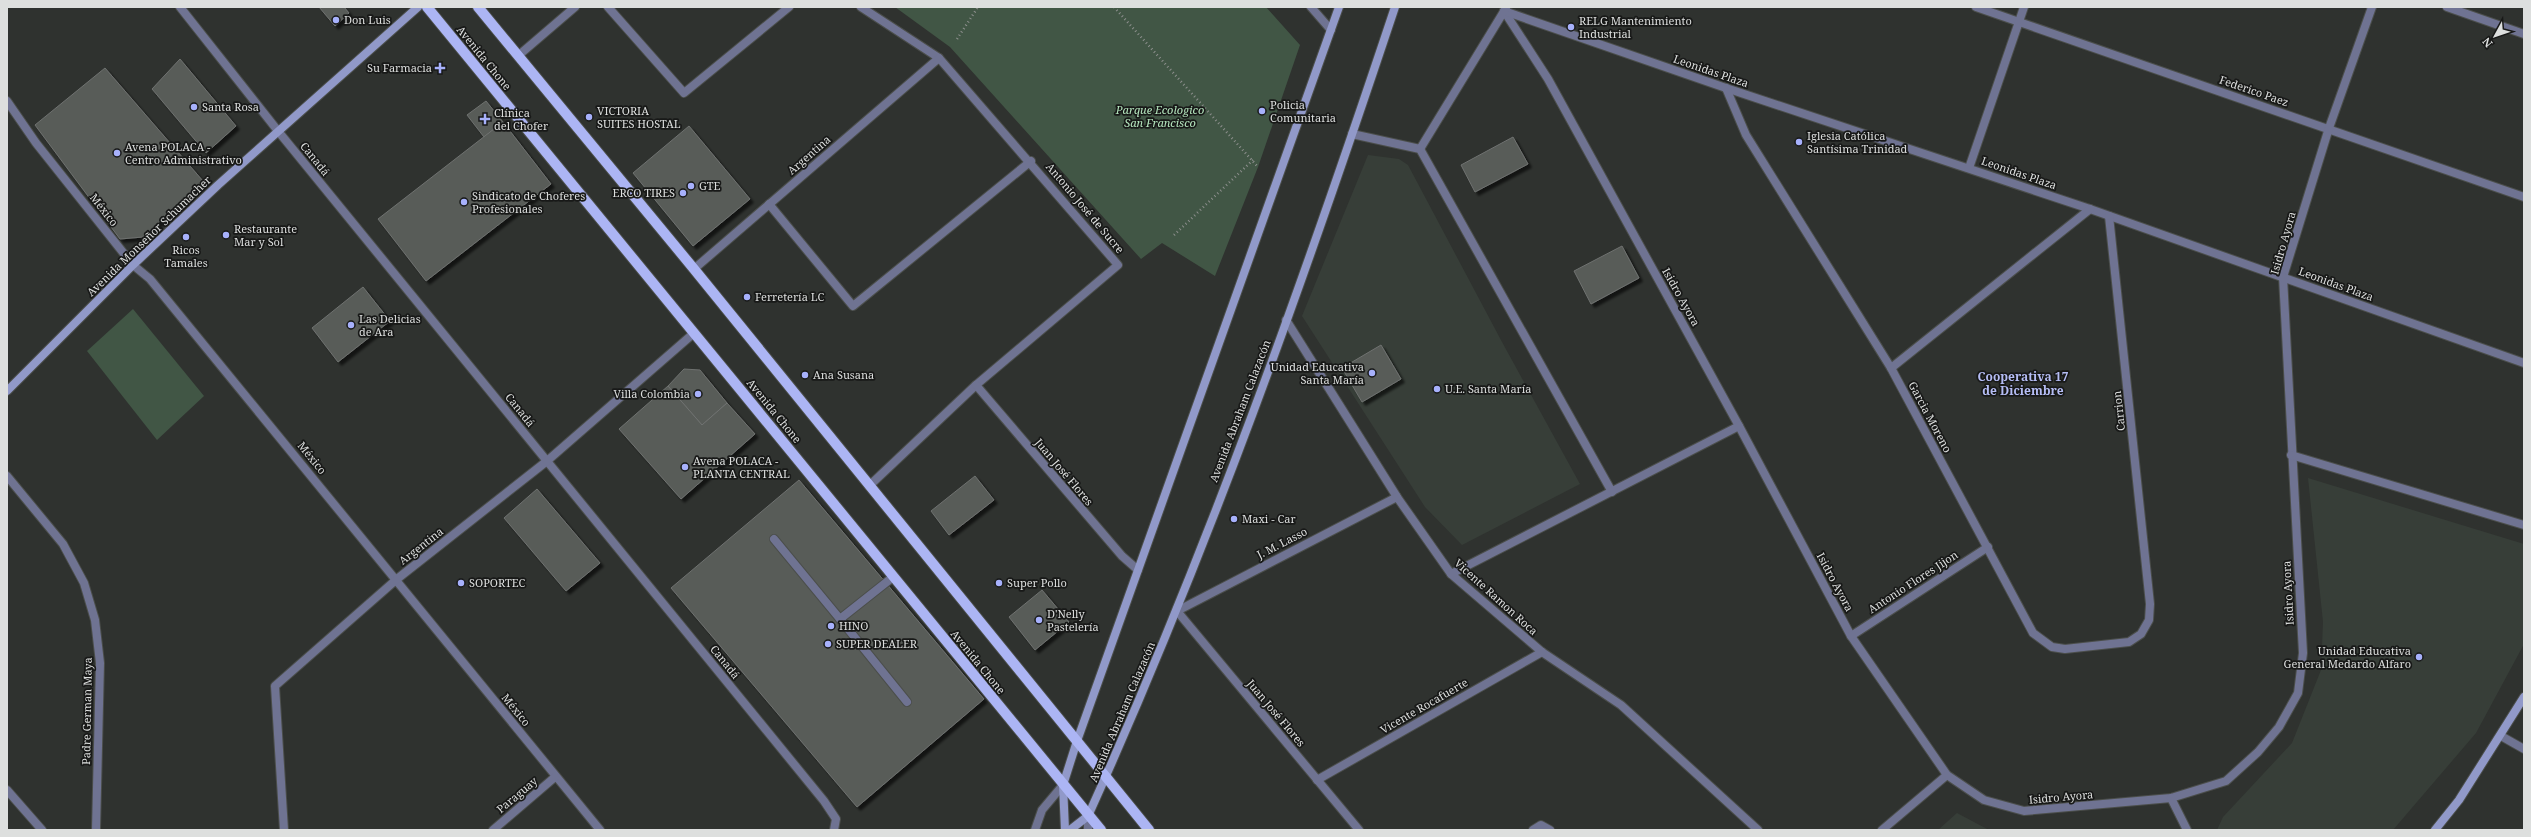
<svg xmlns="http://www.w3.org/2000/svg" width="2531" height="837" viewBox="0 0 2531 837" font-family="'Noto Serif',serif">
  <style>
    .built { fill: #373e38 }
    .green { fill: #415645 }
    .building { fill: #585b58; stroke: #6f7270; filter: url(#shadow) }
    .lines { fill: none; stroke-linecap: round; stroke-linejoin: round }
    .lane-casing { stroke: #4b4e4b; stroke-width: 10 }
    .street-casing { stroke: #4b4e4b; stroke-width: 10 }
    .secondary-casing { stroke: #4b4e4b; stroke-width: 10 }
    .primary-casing { stroke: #4b4e4b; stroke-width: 12 }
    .path { stroke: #8e908e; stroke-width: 2.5; stroke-dasharray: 1 3; stroke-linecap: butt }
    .lane { stroke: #6f7392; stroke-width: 8 }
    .street { stroke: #6f7392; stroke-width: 8 }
    .secondary { stroke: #9199c9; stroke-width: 8 }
    .primary { stroke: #acb5f4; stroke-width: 10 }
    .poi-dot { fill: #a7b1fc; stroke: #181918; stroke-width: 1.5 }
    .labels { text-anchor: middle; stroke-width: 3.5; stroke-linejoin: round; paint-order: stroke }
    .poi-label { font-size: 11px; fill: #dddfde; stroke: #181918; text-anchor: start }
    .street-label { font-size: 11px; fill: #dddfde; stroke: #181918 }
    .park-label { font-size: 11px; font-style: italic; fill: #b5e6be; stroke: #181918 }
    .neighbourhood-label { font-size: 12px; font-weight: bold; fill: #b5bdf5; stroke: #181918 }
  </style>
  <defs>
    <filter id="shadow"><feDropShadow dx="3.5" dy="3.5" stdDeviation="1" flood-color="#0009"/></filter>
  </defs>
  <rect width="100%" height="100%" fill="#2f322f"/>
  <g class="built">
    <polygon points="1368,155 1399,159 1408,165 1502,342 1580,484 1462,545 1425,507 1302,316"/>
    <polygon points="2308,478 2524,544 2524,644 2476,733 2393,830 2217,830 2223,817 2292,743 2321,670 2323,622"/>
    <polygon points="1957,813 1989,830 1938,830"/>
  </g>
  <g class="green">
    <polygon points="895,7 1266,7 1300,45 1258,167 1215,276 1162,243 1141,259 950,47"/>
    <polygon points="133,309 204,396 157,440 87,351"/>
  </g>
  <g class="building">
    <polygon points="319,7 344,7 349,13 335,26"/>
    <polygon points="180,59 236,126 206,153 152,89"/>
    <polygon points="105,68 203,181 143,237 120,239 35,125"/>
    <polygon points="486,101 503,122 484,137 467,115"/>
    <polygon points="503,122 551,184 426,281 378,219"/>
    <polygon points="689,126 750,199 693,246 633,173"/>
    <polygon points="1513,137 1528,164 1475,192 1461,165"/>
    <polygon points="1622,246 1639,278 1591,304 1574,271"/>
    <polygon points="363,287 390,321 338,362 312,328"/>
    <polygon points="1381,345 1401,379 1362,402 1342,368"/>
    <polygon points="684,369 700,370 727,403 702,425 668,386"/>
    <polygon points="668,386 702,425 727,403 755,434 681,499 619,429"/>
    <polygon points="975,476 994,500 949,535 931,511"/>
    <polygon points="799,480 984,699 857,807 671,588"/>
    <polygon points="537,489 600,563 566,591 504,518"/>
    <polygon points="1042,590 1069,622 1035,650 1009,617"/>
  </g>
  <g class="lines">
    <defs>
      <g id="lane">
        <polyline points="774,539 840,619 893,577"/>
        <polyline points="840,619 907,702"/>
      </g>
      <g id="street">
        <polyline points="180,7 278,131 824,801 836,819 834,830"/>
        <polyline points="608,7 684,93 789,7"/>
        <polyline points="861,7 939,58 1118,265 976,385 869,486"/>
        <polyline points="1311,7 1331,30"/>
        <polyline points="1976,7 2524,197"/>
        <polyline points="2447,7 2524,34"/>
        <polyline points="1504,11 1548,79 1739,426 1851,636 1947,775 1984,800 2024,811 2171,798 2226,781 2258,752 2279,727 2298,693 2303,653 2283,277 2329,128 2372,7"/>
        <polyline points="1504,11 1726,88 2090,209 2524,363"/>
        <polyline points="519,55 575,7"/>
        <polyline points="1726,88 1746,135 1891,368 2033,633 2052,647 2065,649 2129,642 2141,634 2149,620 2150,604 2109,216"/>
        <polyline points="7,101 36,143 133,265 150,279 600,830"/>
        <polyline points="1352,134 1420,149 1612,492"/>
        <polyline points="1420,149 1506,8"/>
        <polyline points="1969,168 2024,7"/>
        <polyline points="769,204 853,306 1031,161"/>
        <polyline points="694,269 939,58"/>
        <polyline points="1286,320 1397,497 1451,574 1542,652 1621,705 1758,830"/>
        <polyline points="1891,368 2090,209"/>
        <polyline points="976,385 1122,556 1138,570"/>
        <polyline points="2291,455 2524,525"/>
        <polyline points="7,476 63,544 84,583 95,620 100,663 96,830"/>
        <polyline points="1451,574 1739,426"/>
        <polyline points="1851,636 1988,547"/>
        <polyline points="2501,736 2524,749"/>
        <polyline points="1317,780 1542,652"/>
        <polyline points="7,790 42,830"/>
        <polyline points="2171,798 2187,830"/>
        <polyline points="1088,816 1088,830"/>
        <polyline points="284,830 275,686 397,579 547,461 694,333"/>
        <polyline points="493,830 555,777"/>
        <polyline points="1035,830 1042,810 1063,785"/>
        <polyline points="1359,830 1177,611 1397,497"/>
        <polyline points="1533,830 1541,825 1550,830"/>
        <polyline points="1882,830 1947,775"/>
      </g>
      <g id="secondary">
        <polyline points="7,391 133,265 218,185 418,7"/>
        <polyline points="1065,830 1063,785 1077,741 1339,7"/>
        <path d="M1070 830 1088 816C1207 553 1304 280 1395 7"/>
        <polyline points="2435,830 2459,800 2524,697"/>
      </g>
      <g id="primary">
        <polyline points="427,7 1101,830"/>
        <polyline points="478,7 694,269 1149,830"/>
      </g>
    </defs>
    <use href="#lane" class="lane-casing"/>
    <use href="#street" class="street-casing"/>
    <use href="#secondary" class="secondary-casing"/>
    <use href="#primary" class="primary-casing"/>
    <g class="path">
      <polyline points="1114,7 1258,167"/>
      <polyline points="957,39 978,7"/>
      <polyline points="1174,235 1253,160"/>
    </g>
    <use href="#lane" class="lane"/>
    <use href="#street" class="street"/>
    <use href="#secondary" class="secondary"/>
    <use href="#primary" class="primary"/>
  </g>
  <g class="poi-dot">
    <circle cx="336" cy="20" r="4"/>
    <circle cx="1571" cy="27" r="4"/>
    <path d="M438 62h4v4h4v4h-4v4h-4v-4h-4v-4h4z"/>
    <circle cx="194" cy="107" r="4"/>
    <circle cx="1262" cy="111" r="4"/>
    <circle cx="589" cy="117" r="4"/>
    <path d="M483 113h4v4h4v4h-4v4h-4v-4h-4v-4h4z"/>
    <circle cx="1799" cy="142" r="4"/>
    <circle cx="117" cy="153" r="4"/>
    <circle cx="691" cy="186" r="4"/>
    <circle cx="683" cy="193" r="4"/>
    <circle cx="464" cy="202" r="4"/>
    <circle cx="226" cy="235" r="4"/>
    <circle cx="186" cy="237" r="4"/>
    <circle cx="747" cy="297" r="4"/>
    <circle cx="351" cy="325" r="4"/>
    <circle cx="1372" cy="373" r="4"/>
    <circle cx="805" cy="375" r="4"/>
    <circle cx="1437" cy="389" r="4"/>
    <circle cx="698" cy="394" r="4"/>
    <circle cx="685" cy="467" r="4"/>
    <circle cx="1234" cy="519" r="4"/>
    <circle cx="461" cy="583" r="4"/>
    <circle cx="999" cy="583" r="4"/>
    <circle cx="1039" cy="620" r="4"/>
    <circle cx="831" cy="626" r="4"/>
    <circle cx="828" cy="644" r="4"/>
    <circle cx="2419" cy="657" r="4"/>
  </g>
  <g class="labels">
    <g class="poi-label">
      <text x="344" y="24">Don Luis</text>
      <text x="1579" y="25">RELG Mantenimiento<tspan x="1579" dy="13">Industrial</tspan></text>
      <text x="432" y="72" text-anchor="end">Su Farmacia</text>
      <text x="1270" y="109">Policia<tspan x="1270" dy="13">Comunitaria</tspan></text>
      <text x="202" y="111">Santa Rosa</text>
      <text x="597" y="115">VICTORIA<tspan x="597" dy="13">SUITES HOSTAL</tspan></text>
      <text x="494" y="117">Clínica<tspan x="494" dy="13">del Chofer</tspan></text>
      <text x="1807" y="140">Iglesia Católica<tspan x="1807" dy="13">Santísima Trinidad</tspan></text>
      <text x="125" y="151">Avena POLACA -<tspan x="125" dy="13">Centro Administrativo</tspan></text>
      <text x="699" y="190">GTE</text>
      <text x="675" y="197" text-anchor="end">ERCO TIRES</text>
      <text x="472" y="200">Sindicato de Choferes<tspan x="472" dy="13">Profesionales</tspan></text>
      <text x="234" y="233">Restaurante<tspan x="234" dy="13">Mar y Sol</tspan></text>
      <text x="186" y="254" text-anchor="middle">Ricos<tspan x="186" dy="13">Tamales</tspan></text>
      <text x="755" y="301">Ferretería LC</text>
      <text x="359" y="323">Las Delicias<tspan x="359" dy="13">de Ara</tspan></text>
      <text x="1364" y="371" text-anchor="end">Unidad Educativa<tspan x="1364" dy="13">Santa María</tspan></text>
      <text x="813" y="379">Ana Susana</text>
      <text x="1445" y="393">U.E. Santa María</text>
      <text x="690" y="398" text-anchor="end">Villa Colombia</text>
      <text x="693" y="465">Avena POLACA -<tspan x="693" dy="13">PLANTA CENTRAL</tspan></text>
      <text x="1242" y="523">Maxi - Car</text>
      <text x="469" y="587">SOPORTEC</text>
      <text x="1007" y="587">Super Pollo</text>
      <text x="1047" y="618">D'Nelly<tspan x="1047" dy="13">Pastelería</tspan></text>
      <text x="839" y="630">HINO</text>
      <text x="836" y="648">SUPER DEALER</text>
      <text x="2411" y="655" text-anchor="end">Unidad Educativa<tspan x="2411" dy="13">General Medardo Alfaro</tspan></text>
    </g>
    <g class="street-label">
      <text transform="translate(484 58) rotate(51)" y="4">Avenida Chone</text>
      <text transform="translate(1711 71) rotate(19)" y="4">Leonidas Plaza</text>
      <text transform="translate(2254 91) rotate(19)" y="4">Federico Paez</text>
      <text transform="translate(809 155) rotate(-41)" y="4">Argentina</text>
      <text transform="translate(315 159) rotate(51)" y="4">Canadá</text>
      <text transform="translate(2019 173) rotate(19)" y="4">Leonidas Plaza</text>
      <text transform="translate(1085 208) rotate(50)" y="4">Antonio José de Sucre</text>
      <text transform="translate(104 210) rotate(52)" y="4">México</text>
      <text transform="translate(149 236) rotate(-44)" y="4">Avenida Monseñor Schumacher</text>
      <text transform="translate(2283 243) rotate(-74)" y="4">Isidro Ayora</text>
      <text transform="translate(2336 284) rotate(20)" y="4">Leonidas Plaza</text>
      <text transform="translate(1681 297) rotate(61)" y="4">Isidro Ayora</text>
      <text transform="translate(520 410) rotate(51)" y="4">Canadá</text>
      <text transform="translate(774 411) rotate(51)" y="4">Avenida Chone</text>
      <text transform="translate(1240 411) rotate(-69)" y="4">Avenida Abraham Calazacón</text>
      <text transform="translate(2119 411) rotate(-96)" y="4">Carrion</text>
      <text transform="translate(1930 417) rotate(62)" y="4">Garcia Moreno</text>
      <text transform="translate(312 458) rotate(51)" y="4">México</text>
      <text transform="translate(1064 472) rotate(50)" y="4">Juan José Flores</text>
      <text transform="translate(1282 543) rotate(-27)" y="4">J. M. Lasso</text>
      <text transform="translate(421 546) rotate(-38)" y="4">Argentina</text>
      <text transform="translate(1835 582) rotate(62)" y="4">Isidro Ayora</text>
      <text transform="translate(1913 582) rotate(-33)" y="4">Antonio Flores Jijon</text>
      <text transform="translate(2288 593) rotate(-93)" y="4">Isidro Ayora</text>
      <text transform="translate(1496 597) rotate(42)" y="4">Vicente Ramon Roca</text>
      <text transform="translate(725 662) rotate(51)" y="4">Canadá</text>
      <text transform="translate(978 662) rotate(51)" y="4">Avenida Chone</text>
      <text transform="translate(1424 706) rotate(-30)" y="4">Vicente Rocafuerte</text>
      <text transform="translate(516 710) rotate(51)" y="4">México</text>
      <text transform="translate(87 711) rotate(-89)" y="4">Padre German Maya</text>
      <text transform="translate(1122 712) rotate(-67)" y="4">Avenida Abraham Calazacón</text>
      <text transform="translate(1276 713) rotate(50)" y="4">Juan José Flores</text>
      <text transform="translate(517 795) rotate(-40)" y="4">Paraguay</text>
      <text transform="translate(2061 797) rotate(-5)" y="4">Isidro Ayora</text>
    </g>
    <g class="park-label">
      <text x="1160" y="114">Parque Ecologico<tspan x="1160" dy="13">San Francisco</tspan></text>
    </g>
    <g class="neighbourhood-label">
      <text x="2023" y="381">Cooperativa 17<tspan x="2023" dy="14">de Diciembre</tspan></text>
    </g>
  </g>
  <rect width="2531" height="837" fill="none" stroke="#dddfde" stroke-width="16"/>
  <g transform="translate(2495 36) rotate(230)" stroke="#181918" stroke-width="3" paint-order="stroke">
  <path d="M0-3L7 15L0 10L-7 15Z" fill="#dddfde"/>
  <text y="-6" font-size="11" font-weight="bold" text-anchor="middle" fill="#dddfde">N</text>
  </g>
</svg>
